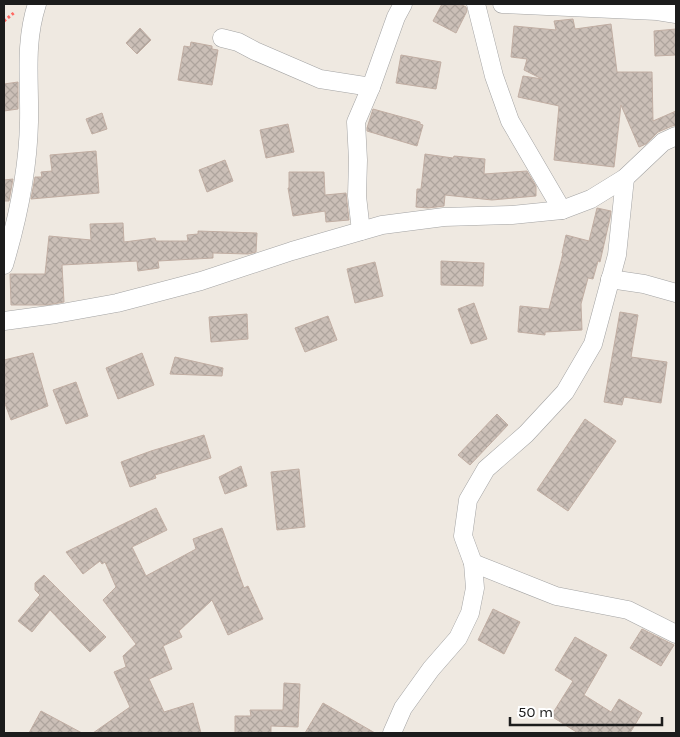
<svg xmlns="http://www.w3.org/2000/svg" width="680" height="737" viewBox="0 0 680 737" font-family="Karla,sans-serif">
  <style>
    .building { fill: url(#building-cross-hatch); stroke: #c1aea3 }
    .lines { fill: none; stroke-linecap: round; stroke-linejoin: round }
    .minor-casing { stroke: #a3a3a3; stroke-width: 19 }
    .path { stroke: #ff6862; stroke-width: 3; stroke-dasharray: 2.5 2.5; stroke-linecap: butt }
    .minor { stroke: #fff; stroke-width: 18 }
  </style>
  <defs>
    <pattern id="building-cross-hatch" width="8" height="8" patternUnits="userSpaceOnUse" patternTransform="scale(1.25)"><rect width="8" height="8" fill="#cbbfb7"/><path d="M0 0l8 8M0 8l8-8" fill="none" stroke="#aea49d"/></pattern>
  </defs>
  <rect width="100%" height="100%" fill="#efe9e1"/>
  <g class="building">
    <polygon points="442,4 460,4 466,7 467,11 456,33 433,21"/>
    <polygon points="573,19 575,29 611,24 617,72 652,72 653,121 676,111 676,125 672,126 658,132 646,144 639,147 621,105 614,167 554,160 559,106 518,97 523,76 542,79 524,70 527,59 511,57 514,26 556,30 554,21"/>
    <polygon points="140,28 151,40 137,54 126,43"/>
    <polygon points="676,29 676,55 655,56 654,31"/>
    <polygon points="191,42 212,46 212,49 218,50 212,85 178,80 184,46 190,47"/>
    <polygon points="401,55 441,62 436,89 396,83"/>
    <polygon points="18,82 18,109 4,111 4,84"/>
    <polygon points="373,109 420,122 420,124 423,125 417,146 367,131 367,128"/>
    <polygon points="102,113 107,129 92,134 86,119"/>
    <polygon points="288,124 294,152 266,158 260,130"/>
    <polygon points="96,151 99,193 31,199 35,177 42,177 41,172 52,171 50,155"/>
    <polygon points="425,154 453,158 454,156 485,159 484,174 527,171 536,186 536,196 492,200 445,195 444,206 428,208 416,207 417,189 421,189"/>
    <polygon points="225,160 233,181 207,192 199,170"/>
    <polygon points="289,172 324,172 325,195 346,193 349,220 326,222 325,211 293,216 288,188 289,188"/>
    <polygon points="13,179 9,201 4,201 4,180"/>
    <polygon points="597,208 611,211 610,218 600,262 598,261 593,279 588,278 581,304 582,330 545,332 545,335 518,332 520,306 549,309 563,253 562,253 566,235 589,241"/>
    <polygon points="123,223 124,242 155,238 156,241 188,241 187,235 198,234 198,231 257,233 256,252 248,254 213,253 213,258 158,261 159,268 138,271 137,261 62,265 64,302 47,305 11,305 10,274 45,274 49,236 91,240 90,224"/>
    <polygon points="441,261 484,263 483,286 441,285"/>
    <polygon points="375,262 383,296 355,303 347,269"/>
    <polygon points="474,303 487,339 471,344 458,309"/>
    <polygon points="620,312 638,315 631,357 667,362 661,403 624,397 622,405 604,402"/>
    <polygon points="247,314 248,339 211,342 209,317"/>
    <polygon points="328,316 337,340 305,352 295,328"/>
    <polygon points="33,353 48,406 11,420 4,401 4,360"/>
    <polygon points="142,353 154,385 118,399 106,368"/>
    <polygon points="175,357 223,368 222,376 170,374"/>
    <polygon points="76,382 88,416 66,424 53,390"/>
    <polygon points="497,414 508,425 470,465 458,455"/>
    <polygon points="585,419 616,441 568,511 537,490"/>
    <polygon points="204,435 211,458 155,475 156,478 130,487 121,462 151,451"/>
    <polygon points="241,466 247,486 225,494 219,477"/>
    <polygon points="299,469 305,527 277,530 271,472"/>
    <polygon points="156,508 167,530 132,547 146,576 196,549 193,539 222,528 244,588 248,586 263,619 228,635 212,600 179,631 182,637 163,646 172,669 149,679 164,712 193,703 201,733 93,733 130,707 114,672 126,667 123,656 136,644 103,600 116,587 105,562 102,564 100,561 83,574 66,552"/>
    <polygon points="44,575 106,637 90,652 50,610 32,632 18,621 40,595 35,590 35,583"/>
    <polygon points="493,609 520,622 504,654 478,640"/>
    <polygon points="642,629 674,645 661,666 630,648"/>
    <polygon points="575,637 607,655 584,695 611,712 619,699 642,713 630,733 578,733 551,716 573,681 555,670"/>
    <polygon points="284,683 300,684 298,727 271,726 271,733 235,733 235,716 251,716 250,710 283,710"/>
    <polygon points="323,703 375,733 305,733"/>
    <polygon points="41,711 82,733 29,733"/>
  </g>
  <g class="lines">
    <defs>
      <g id="minor">
        <polyline points="476,4 494,76 510,121 562,210"/>
        <polyline points="502,4 657,11 676,14"/>
        <polyline points="222,38 238,42 255,51 320,79 371,87"/>
        <polyline points="361,231 357,196 358,160 356,122 371,87 396,17 403,4"/>
        <path d="M4 265C18 218 28 171 29 122 30 81 24 44 37 4"/>
        <polyline points="610,279 644,284 676,293"/>
        <polyline points="4,321 56,314 117,303 201,281 292,251 382,225 444,217 512,215 562,210 591,199 625,178 663,142 676,136"/>
        <polyline points="473,563 556,596 628,610 676,634"/>
        <polyline points="392,733 403,708 431,669 458,638 470,613 475,588 473,563 463,536 468,500 486,469 526,434 565,392 593,344 617,255 625,178"/>
      </g>
    </defs>
    <use href="#minor" class="minor-casing"/>
    <polyline class="path" points="4,21 15,12"/>
    <use href="#minor" class="minor"/>
  </g>
  <rect width="680" height="737" fill="none" stroke="#1c1c1c" stroke-width="10"/>
  <path d="M510 717v8h152v-8" fill="none" stroke="#1c1c1c" stroke-width="2.5"/>
  <text x="518" y="717" font-size="15" fill="#1c1c1c" stroke="#ffffff" stroke-width="4" paint-order="stroke">50 m</text>
</svg>
